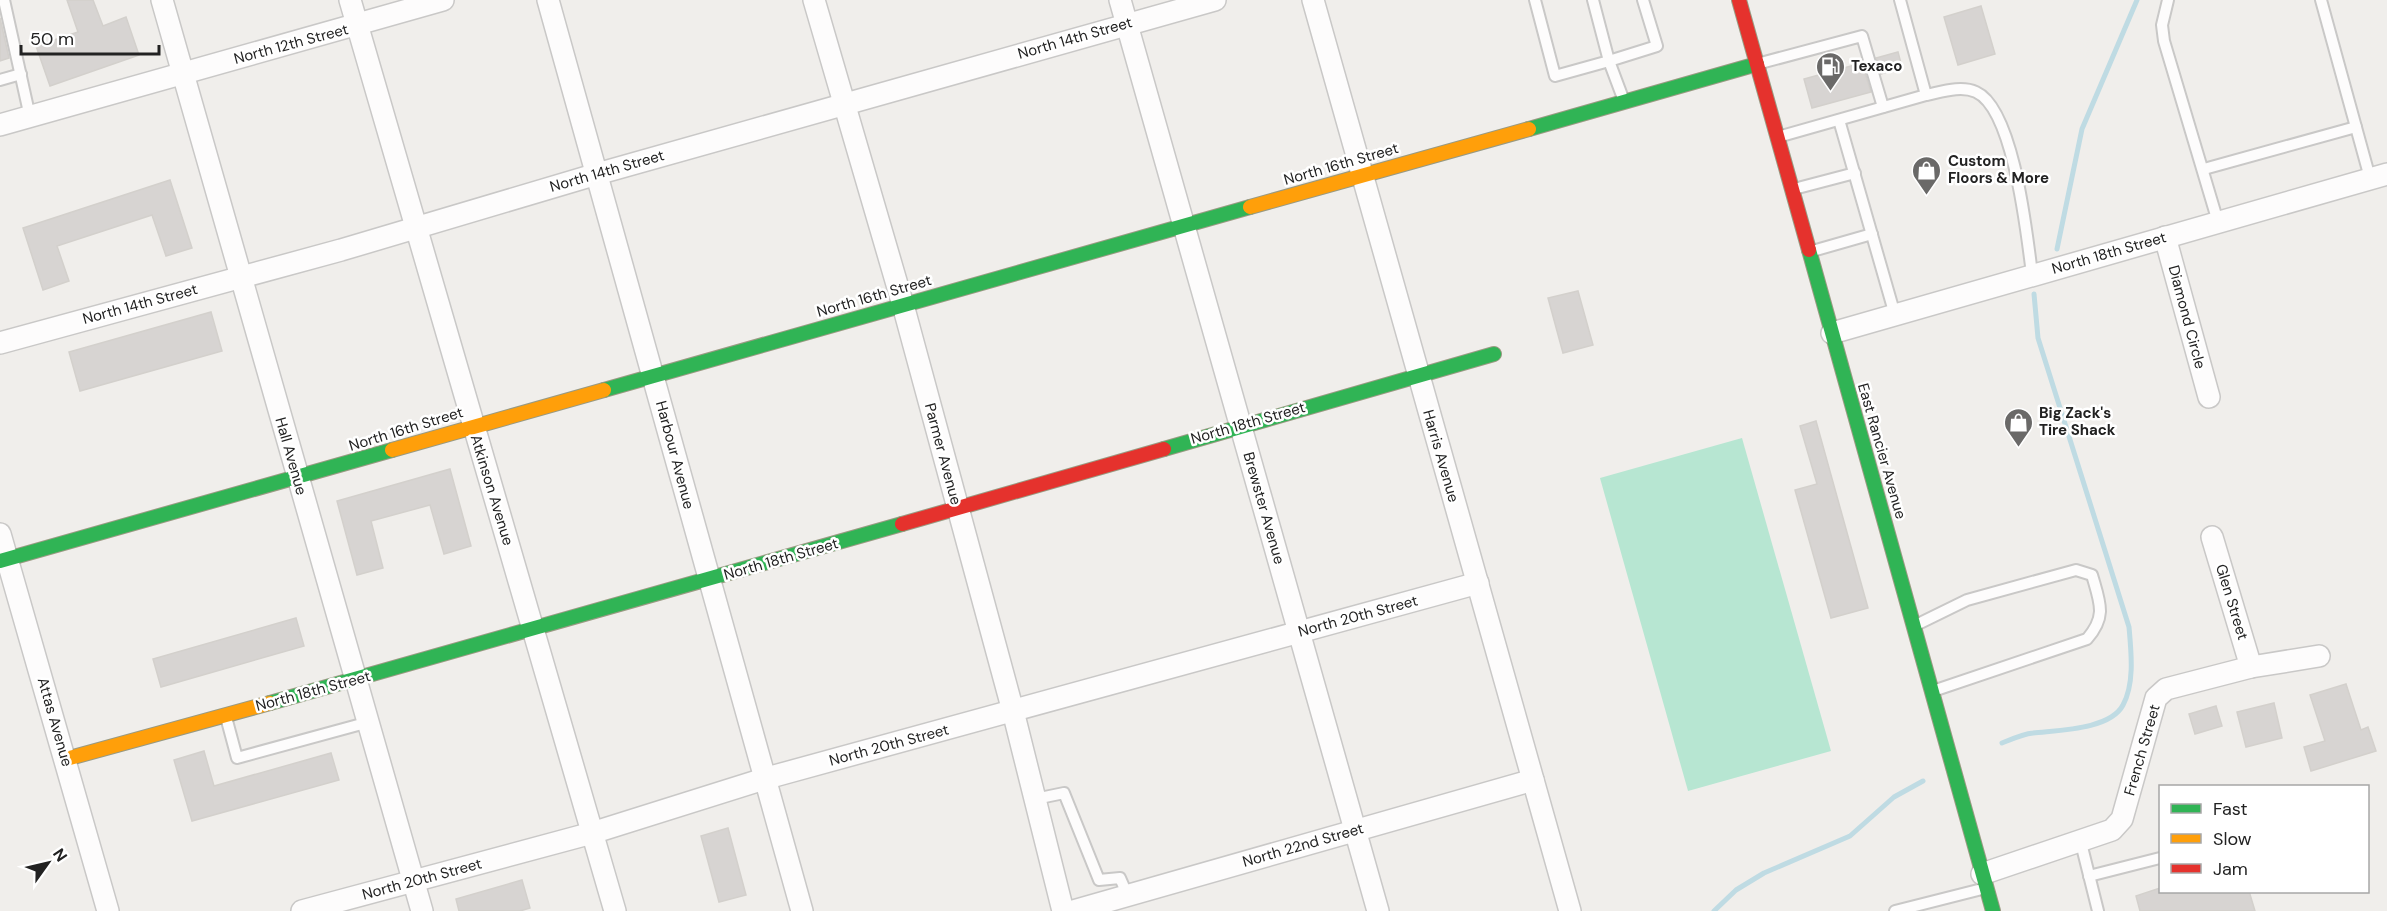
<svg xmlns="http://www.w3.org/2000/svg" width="2387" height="911" viewBox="0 0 2387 911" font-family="'DM Sans',sans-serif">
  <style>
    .pitch { fill: #b7e6d2 }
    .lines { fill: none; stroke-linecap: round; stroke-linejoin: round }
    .stream { stroke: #bfdbe3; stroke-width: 5 }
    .building { fill: #d7d4d2; stroke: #d3d0cc; stroke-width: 1.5 }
    .lane-casing { stroke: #c9c8c7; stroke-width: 14 }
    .street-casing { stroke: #c9c8c7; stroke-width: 24 }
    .fast-casing { stroke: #999a82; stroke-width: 16 }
    .slow-casing { stroke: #999a82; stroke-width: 16 }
    .jam-casing { stroke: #999a82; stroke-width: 16 }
    .lane { stroke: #fdfcfc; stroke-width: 10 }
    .street { stroke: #fdfcfc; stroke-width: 21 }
    .fast { stroke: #30b455; stroke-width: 14 }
    .slow { stroke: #ff9f0a; stroke-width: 14 }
    .jam { stroke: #e5322d; stroke-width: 14 }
    .labels { text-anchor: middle; stroke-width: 5; stroke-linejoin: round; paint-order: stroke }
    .street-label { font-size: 15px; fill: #222; stroke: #fff }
    .poi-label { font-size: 15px; font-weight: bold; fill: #222; stroke: #fff; text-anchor: start }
  </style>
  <rect width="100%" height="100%" fill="#f0eeeb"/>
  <polygon class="pitch" points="1742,438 1831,751 1688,791 1600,478"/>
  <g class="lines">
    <g class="stream">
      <polyline points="2057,249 2082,129 2137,0"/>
      <path d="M2002 743C2012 739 2023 734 2033 733 2057 730 2110 730 2123 705 2135 683 2131 651 2129 627L2038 338 2034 294"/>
      <polyline points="1714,911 1736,890 1764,873 1850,836 1894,797 1923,781"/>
    </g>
  </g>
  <g class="building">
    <polygon points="67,0 93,0 103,26 126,17 139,55 50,86 36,46 78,32"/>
    <polygon points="1981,6 1995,54 1958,65 1944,17"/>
    <polygon points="0,18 9,58 0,61"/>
    <polygon points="1898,52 1902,67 1881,74 1876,58"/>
    <polygon points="1862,63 1871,92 1812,108 1804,79"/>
    <polygon points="170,180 192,248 166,256 152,215 57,246 69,281 43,290 23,228"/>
    <polygon points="1578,291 1593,345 1563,353 1548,298"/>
    <polygon points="211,312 222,351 80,391 69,352"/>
    <polygon points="1816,421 1868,608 1831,618 1795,490 1817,484 1800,426"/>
    <polygon points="450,469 471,546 444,554 430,505 371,521 383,568 357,575 337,501"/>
    <polygon points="296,618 304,646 161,687 153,659"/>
    <polygon points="2346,684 2361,730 2368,727 2376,751 2311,771 2304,747 2325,741 2310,695"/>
    <polygon points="2274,703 2282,738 2246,747 2237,712"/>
    <polygon points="2216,706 2222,726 2195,734 2189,714"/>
    <polygon points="204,751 214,786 331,753 339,780 192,821 174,760"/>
    <polygon points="728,828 746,895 719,902 701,836"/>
    <polygon points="522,880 530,908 520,911 459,911 456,899"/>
    <polygon points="2160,888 2160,891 2249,891 2255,911 2140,911 2136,896"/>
  </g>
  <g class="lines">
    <defs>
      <g id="lane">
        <polyline points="4,0 30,117"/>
        <polyline points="1535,0 1555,76 1609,61 1593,0"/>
        <polyline points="2168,0 2162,25 2164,41 2218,222"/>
        <polyline points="2321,0 2370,178"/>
        <polyline points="1757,64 1862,36 1883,107"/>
        <polyline points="0,80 21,74"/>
        <path d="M1926 95C1941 92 1961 85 1976 92 2014 109 2027 236 2032 274"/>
        <polyline points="1624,101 1609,61 1657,46 1643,0"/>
        <polyline points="1839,120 1895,315"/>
        <polyline points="1778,137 1926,95 1900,0"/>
        <polyline points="2204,169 2356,127"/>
        <polyline points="1794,189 1855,173"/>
        <polyline points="1809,252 1872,234"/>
        <path d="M1916 625 1967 600 2076 570 2092 575C2100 603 2107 616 2087 639L1933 691"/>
        <polyline points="226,717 237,758 369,722"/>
        <polyline points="1035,799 1064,793 1099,880 1120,878 1127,894"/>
        <polyline points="2081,843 2098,911"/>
        <polyline points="2089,876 2160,858"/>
        <polyline points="1895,911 1986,888"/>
      </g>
      <g id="street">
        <polyline points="162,0 422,911"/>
        <polyline points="350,0 615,911"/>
        <polyline points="548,0 802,911"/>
        <polyline points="814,0 903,305 1013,711 1063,911"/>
        <polyline points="1120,0 1378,911"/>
        <polyline points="1313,0 1570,911"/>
        <polyline points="0,125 443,0"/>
        <polyline points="2165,237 2209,397"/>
        <polyline points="1832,333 2387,174"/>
        <polyline points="0,343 341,250 597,174 1215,0"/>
        <polyline points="0,534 108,911"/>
        <polyline points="2212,537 2251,667"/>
        <polyline points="1982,874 2112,830 2122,819 2156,698 2166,689 2251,667 2319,656"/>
        <polyline points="302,911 592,833 767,778 1478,583"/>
        <polyline points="1073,911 1533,780"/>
      </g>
      <g id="fast">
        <polyline points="1529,129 1757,64"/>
        <polyline points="1809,250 1993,911"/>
        <polyline points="604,390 1250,207"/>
        <polyline points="1164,449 1494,354"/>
        <polyline points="0,561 392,450"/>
        <polyline points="270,703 902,524"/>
      </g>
      <g id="slow">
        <polyline points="1250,207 1529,129"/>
        <polyline points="392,450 604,390"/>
        <polyline points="66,759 270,703"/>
      </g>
      <g id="jam">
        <polyline points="1739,0 1809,250"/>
        <polyline points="902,524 1164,449"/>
      </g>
    </defs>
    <use href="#lane" class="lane-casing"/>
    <use href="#street" class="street-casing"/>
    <use href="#fast" class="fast-casing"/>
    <use href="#slow" class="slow-casing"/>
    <use href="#jam" class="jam-casing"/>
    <use href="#lane" class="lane"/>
    <use href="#street" class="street"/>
    <use href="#fast" class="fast"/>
    <use href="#slow" class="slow"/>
    <use href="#jam" class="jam"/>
  </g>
  <defs>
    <symbol id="fuel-pin" viewBox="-11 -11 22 30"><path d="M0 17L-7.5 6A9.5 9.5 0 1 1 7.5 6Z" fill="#6a6968" stroke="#fff"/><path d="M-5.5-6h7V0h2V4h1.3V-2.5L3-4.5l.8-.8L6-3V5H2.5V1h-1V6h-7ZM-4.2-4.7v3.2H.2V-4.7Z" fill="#fff"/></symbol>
    <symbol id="shop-pin" viewBox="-11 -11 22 30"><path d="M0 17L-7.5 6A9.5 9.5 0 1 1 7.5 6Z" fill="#6a6968" stroke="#fff"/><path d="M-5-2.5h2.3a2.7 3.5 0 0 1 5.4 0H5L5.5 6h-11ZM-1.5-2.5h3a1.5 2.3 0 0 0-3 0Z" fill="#fff"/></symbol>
  </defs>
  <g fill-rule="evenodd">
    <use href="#fuel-pin" x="1814" y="50" width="33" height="45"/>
    <use href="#shop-pin" x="1910" y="154" width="33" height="45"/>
    <use href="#shop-pin" x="2002" y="406" width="33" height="45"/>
  </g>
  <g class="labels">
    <g class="street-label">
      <text transform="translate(1075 38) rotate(-16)" y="5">North 14th Street</text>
      <text transform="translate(291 44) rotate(-15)" y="5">North 12th Street</text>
      <text transform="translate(1341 164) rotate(-16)" y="5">North 16th Street</text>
      <text transform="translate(607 171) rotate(-16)" y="5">North 14th Street</text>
      <text transform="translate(2109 253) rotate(-16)" y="5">North 18th Street</text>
      <text transform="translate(874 296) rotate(-16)" y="5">North 16th Street</text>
      <text transform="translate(140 304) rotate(-15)" y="5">North 14th Street</text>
      <text transform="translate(2187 317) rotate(75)" y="5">Diamond Circle</text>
      <text transform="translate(1248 423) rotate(-16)" y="5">North 18th Street</text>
      <text transform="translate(406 429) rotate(-17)" y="5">North 16th Street</text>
      <text transform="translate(1882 451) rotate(74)" y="5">East Rancier Avenue</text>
      <text transform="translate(943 454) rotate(75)" y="5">Parmer Avenue</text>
      <text transform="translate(675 455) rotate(75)" y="5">Harbour Avenue</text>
      <text transform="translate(291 456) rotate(74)" y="5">Hall Avenue</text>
      <text transform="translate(1441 456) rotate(74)" y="5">Harris Avenue</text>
      <text transform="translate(492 490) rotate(73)" y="5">Atkinson Avenue</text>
      <text transform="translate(1264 508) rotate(74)" y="5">Brewster Avenue</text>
      <text transform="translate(781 559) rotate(-16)" y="5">North 18th Street</text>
      <text transform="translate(2232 602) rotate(73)" y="5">Glen Street</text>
      <text transform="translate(1358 616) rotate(-15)" y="5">North 20th Street</text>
      <text transform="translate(313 691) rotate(-15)" y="5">North 18th Street</text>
      <text transform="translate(55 722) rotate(74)" y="5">Attas Avenue</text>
      <text transform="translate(889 745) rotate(-15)" y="5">North 20th Street</text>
      <text transform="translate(2142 750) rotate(-74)" y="5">French Street</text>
      <text transform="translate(1303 845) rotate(-16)" y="5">North 22nd Street</text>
      <text transform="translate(422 879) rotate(-15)" y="5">North 20th Street</text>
    </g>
    <g class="poi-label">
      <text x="1851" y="71">Texaco</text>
      <text x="1948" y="166">Custom<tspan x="1948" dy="17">Floors &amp; More</tspan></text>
      <text x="2039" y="418">Big Zack's<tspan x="2039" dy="17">Tire Shack</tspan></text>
    </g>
  </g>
  <rect x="2159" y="785" width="210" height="108" fill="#ffffff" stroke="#a7a7a7" stroke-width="1.5"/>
  <rect x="2171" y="804" width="30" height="9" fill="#30b455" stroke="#a7a7a7" stroke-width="1.5"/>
  <text x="2213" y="815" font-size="18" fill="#222222">Fast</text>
  <rect x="2171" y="834" width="30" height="9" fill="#ff9f0a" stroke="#a7a7a7" stroke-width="1.5"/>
  <text x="2213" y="845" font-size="18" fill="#222222">Slow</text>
  <rect x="2171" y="864" width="30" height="9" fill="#e5322d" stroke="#a7a7a7" stroke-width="1.5"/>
  <text x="2213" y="875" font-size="18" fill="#222222">Jam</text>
  <g transform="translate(48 863) rotate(56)" stroke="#ffffff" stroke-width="4.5" paint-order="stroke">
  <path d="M0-4.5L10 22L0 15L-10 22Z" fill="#222222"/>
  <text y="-9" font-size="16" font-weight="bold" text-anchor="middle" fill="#222222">N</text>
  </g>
  <path d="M21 45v9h138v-9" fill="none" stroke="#222222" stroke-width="3"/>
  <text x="30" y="45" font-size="18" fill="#222222" stroke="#ffffff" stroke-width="4.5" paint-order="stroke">50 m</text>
</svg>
